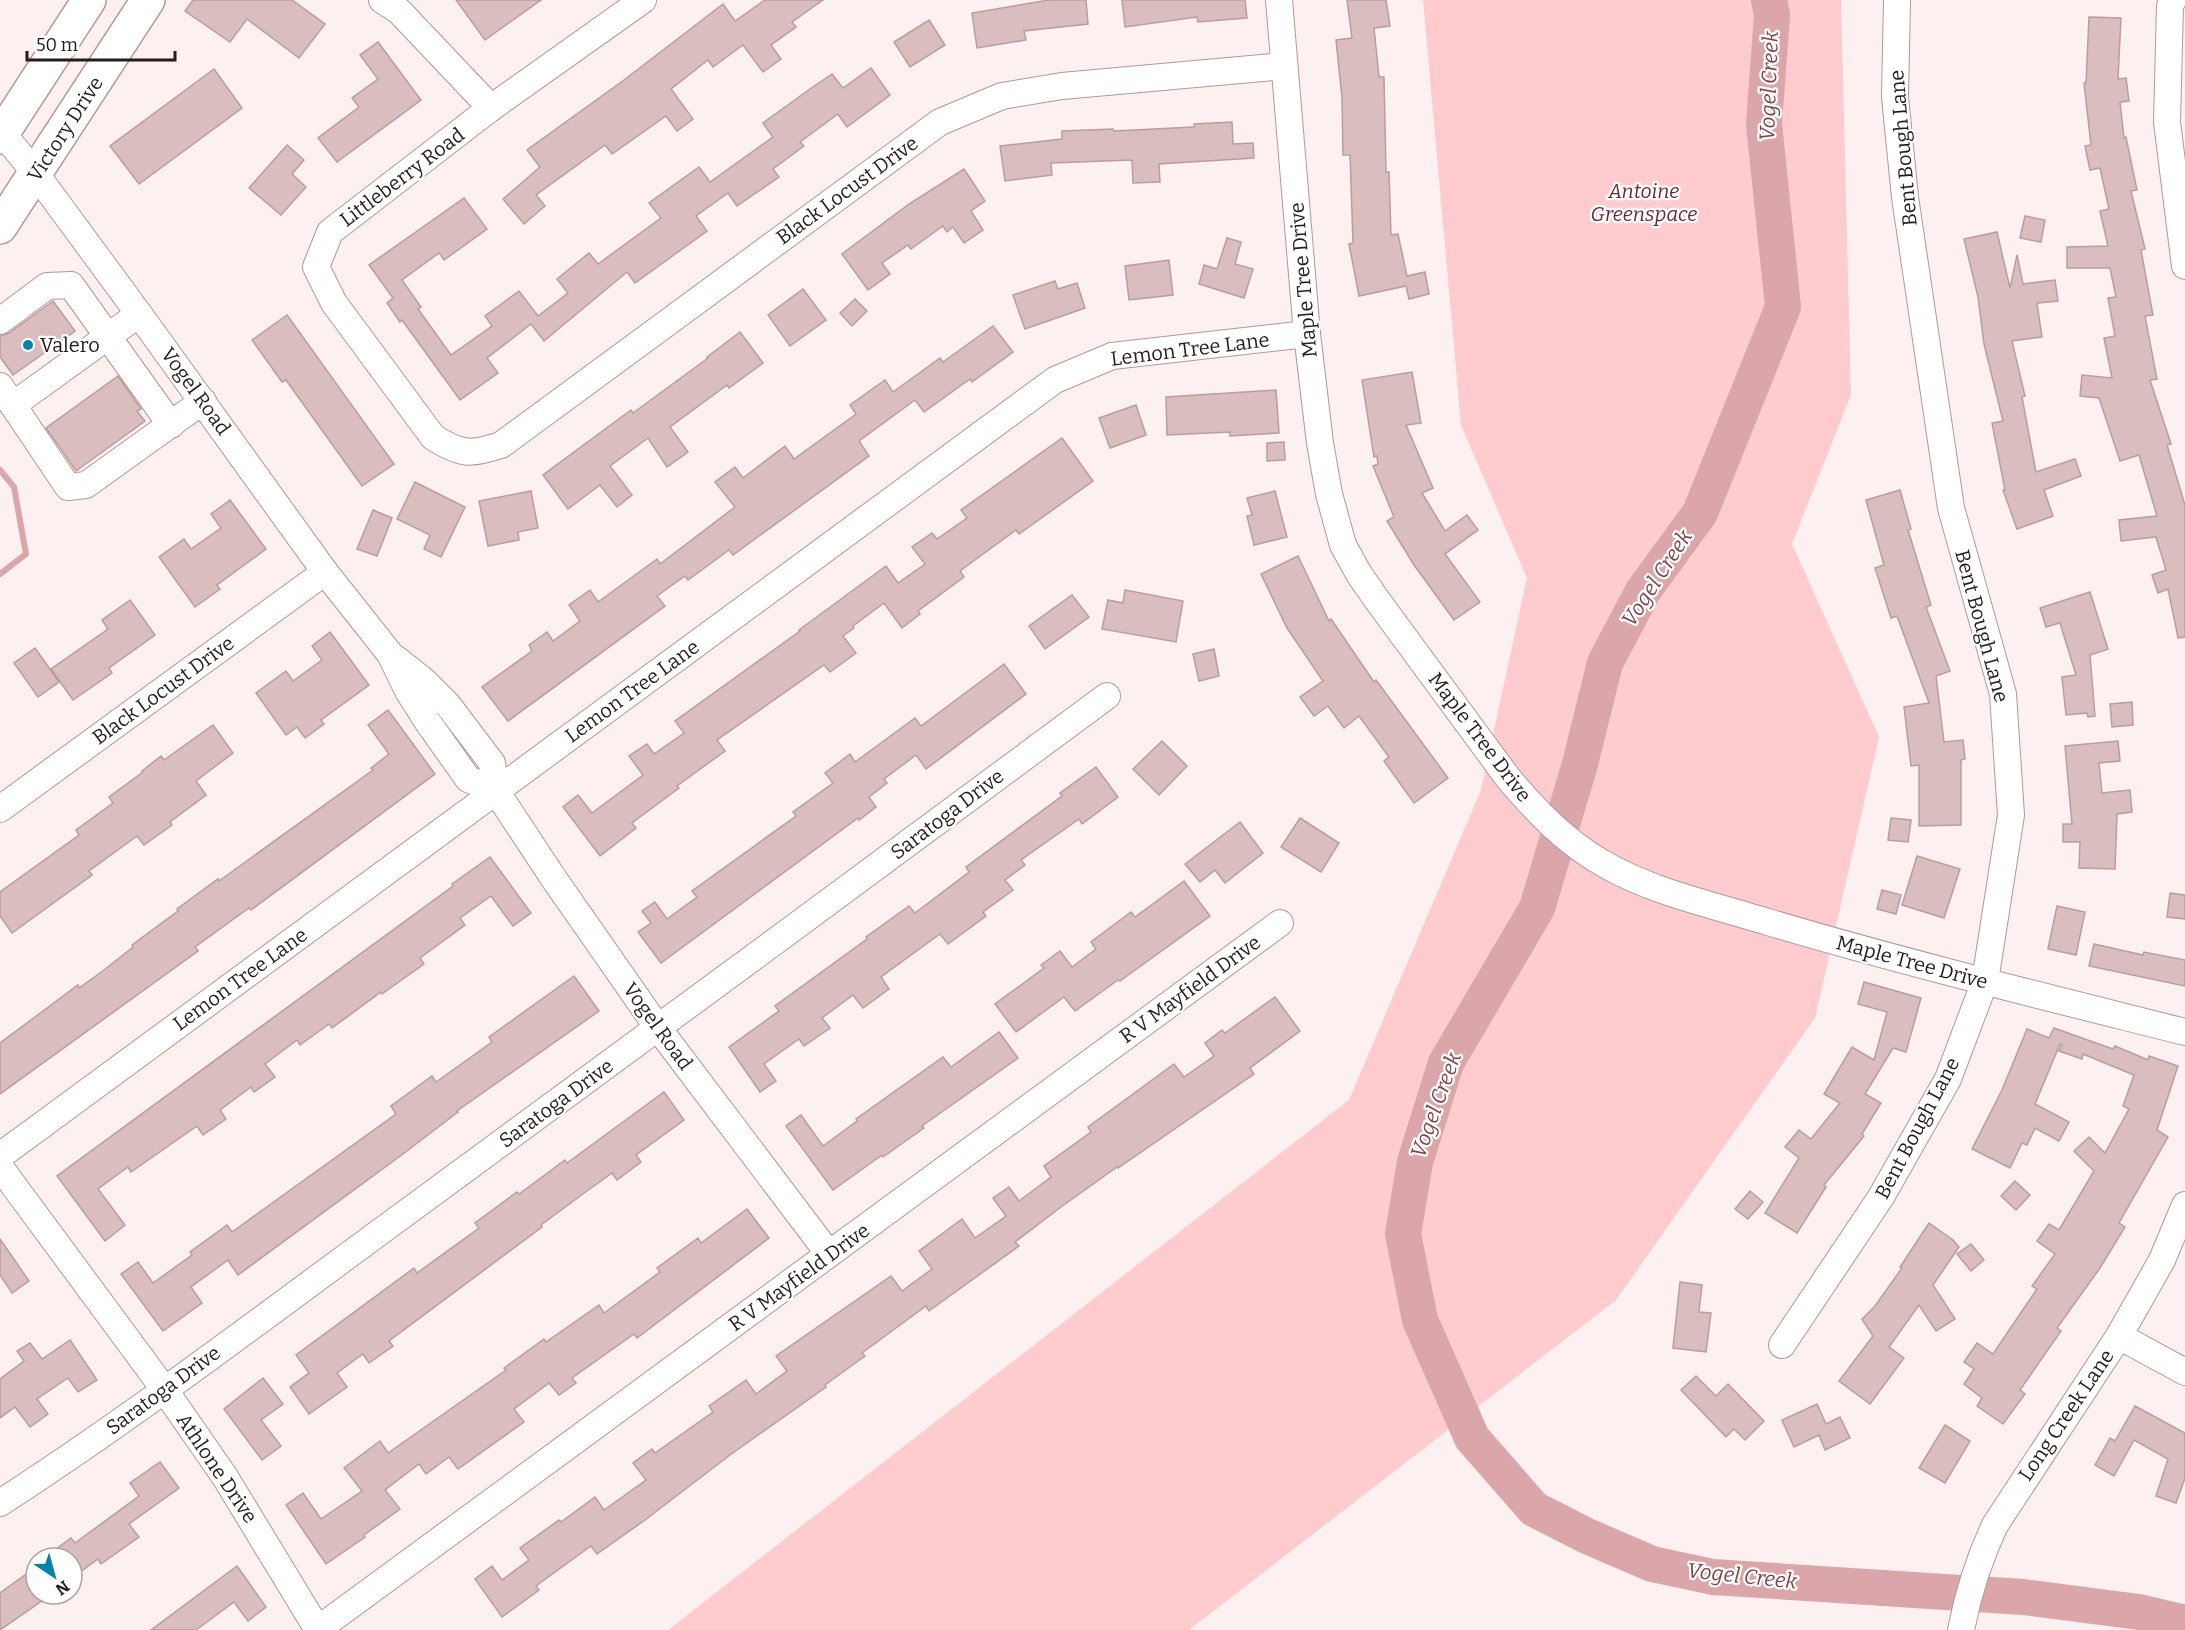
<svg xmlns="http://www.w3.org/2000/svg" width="2185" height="1630" viewBox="0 0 2185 1630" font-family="Bitter,serif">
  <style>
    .green { fill: #feccce }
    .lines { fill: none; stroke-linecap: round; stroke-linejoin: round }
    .stream { stroke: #daa6a9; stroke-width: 6 }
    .river { stroke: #daa6a9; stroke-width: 36 }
    .building { fill: #dabdbe; stroke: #ba9d9e; stroke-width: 1.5 }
    .minor-casing { stroke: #b39798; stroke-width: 28 }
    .major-casing { stroke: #b39798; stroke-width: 36 }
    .minor { stroke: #fff; stroke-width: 26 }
    .major { stroke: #fff; stroke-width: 33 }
    .poi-dot { fill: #0584a8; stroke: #fff; stroke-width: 2 }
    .labels { text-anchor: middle; stroke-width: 4.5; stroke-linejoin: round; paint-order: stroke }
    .street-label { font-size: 20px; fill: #251b1b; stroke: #fff }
    .park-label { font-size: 20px; font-style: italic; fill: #6a2a31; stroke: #fff }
    .poi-label { font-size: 20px; fill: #251b1b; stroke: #fff; text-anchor: start }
    .water-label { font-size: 21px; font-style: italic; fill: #834046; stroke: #fff }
  </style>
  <rect width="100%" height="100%" fill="#fdf0f1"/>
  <polygon class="green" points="1423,0 1841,0 1851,395 1792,544 1879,737 1815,1018 1616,1300 1189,1630 668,1630 1349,1100 1481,790 1527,578 1461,425"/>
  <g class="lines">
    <polyline class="stream" points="0,470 14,487 26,554 0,574"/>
    <polyline class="river" points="1769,0 1772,15 1764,124 1783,307 1700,513 1643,591 1605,663 1580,764 1537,908 1446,1063 1415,1162 1403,1234 1420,1320 1472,1438 1534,1509 1587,1536 1652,1564 1713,1577 2023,1597 2139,1612 2185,1623"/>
  </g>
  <g class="building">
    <polygon points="193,0 292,0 325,24 299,58 247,19 230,42 185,11"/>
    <polygon points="456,0 541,0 485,40"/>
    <polygon points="765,0 823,0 792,22 796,27 771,45 781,59 763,72 743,45 713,67 708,60 671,89 693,119 677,131 666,116 612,154 605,145 536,195 545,206 524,224 503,199 540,167 527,150 624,80 723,4 735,21"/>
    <polygon points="1049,0 1086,0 1088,24 1024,31 1026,40 977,48 972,13"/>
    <polygon points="1122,0 1245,0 1247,18 1198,22 1197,17 1125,27"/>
    <polygon points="1347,0 1386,0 1390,26 1374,28 1379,77 1384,77 1386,172 1389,172 1391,235 1398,234 1407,276 1425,272 1429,294 1409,299 1406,286 1359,296 1349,244 1353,243 1350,155 1343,155 1342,98 1336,40 1352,38"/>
    <polygon points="2089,17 2121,18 2118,79 2126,78 2129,101 2120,102 2124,138 2126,137 2137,190 2131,191 2145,249 2141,250 2153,315 2145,316 2157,379 2150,380 2171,444 2167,445 2185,505 2185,637 2178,638 2168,589 2158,593 2152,575 2166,570 2156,537 2121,541 2119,520 2157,516 2139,455 2120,461 2099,398 2080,396 2082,375 2112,378 2104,338 2115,336 2108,298 2116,297 2110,268 2067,268 2067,247 2108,246 2100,211 2109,209 2100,168 2090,170 2085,146 2091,145 2084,83 2086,83"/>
    <polygon points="929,20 945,45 910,67 894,42"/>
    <polygon points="378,42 421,100 337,162 318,138 359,107 352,98 378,79 360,55"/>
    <polygon points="871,68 890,95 847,127 838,114 800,142 804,146 773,169 779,177 737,206 728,193 696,216 707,231 635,283 627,272 544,341 531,324 487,358 498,373 460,400 402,320 400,322 387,303 393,298 369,265 464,198 487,229 444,260 439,253 402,280 421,307 418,309 451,355 492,326 485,316 519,291 538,316 568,293 557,279 589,253 598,264 661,218 649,203 699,167 710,182 773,137 763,123 810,89 832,74 843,88"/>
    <polygon points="214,69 242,108 139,184 110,146"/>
    <polygon points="1232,122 1233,144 1253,143 1254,158 1159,164 1160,182 1133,183 1132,160 1051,163 1052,175 1005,181 1000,146 1062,139 1062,131 1113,129 1114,131 1194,127 1194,124"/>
    <polygon points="287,145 304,160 292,174 306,187 281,215 249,188"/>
    <polygon points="964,169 985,201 971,211 983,230 964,243 953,227 947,232 943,226 911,249 908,245 882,263 890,274 868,290 842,254 909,204"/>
    <polygon points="2025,216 2045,220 2041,242 2020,238"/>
    <polygon points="1997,232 2010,288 2017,255 2023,284 2055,280 2058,301 2037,303 2042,337 2012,341 2025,396 2022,397 2036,472 2075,459 2081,476 2044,490 2053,516 2017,529 2003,490 2005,490 1992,423 2003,421 1984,344 1978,297 1964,239"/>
    <polygon points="1227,238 1241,242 1235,264 1253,269 1244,298 1199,284 1204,265 1217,269"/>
    <polygon points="1169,260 1173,295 1129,300 1125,266"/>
    <polygon points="1055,281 1058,289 1077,283 1085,308 1025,329 1013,295"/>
    <polygon points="803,289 826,320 790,346 768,315"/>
    <polygon points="855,299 867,311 852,326 840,313"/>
    <polygon points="53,301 75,331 13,375 0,357 0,336 9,333"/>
    <polygon points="287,315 394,464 362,486 286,380 282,382 252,340"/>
    <polygon points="993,326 1013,352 972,382 970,379 924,412 915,400 859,441 869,456 733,555 729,550 688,580 685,576 657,596 665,606 508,721 482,687 532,651 529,645 547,632 553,641 580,621 569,605 590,590 598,602 657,559 660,564 735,507 715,482 735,467 743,478 785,446 794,459 856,414 850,405 885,380 893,392 940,358 943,362"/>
    <polygon points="740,332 763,363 729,388 727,385 670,427 688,452 667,467 648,438 610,466 632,495 617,507 600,485 568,509 543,475 631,410 633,413 708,358 707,357"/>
    <polygon points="1412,372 1421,423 1406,425 1433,488 1422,493 1445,531 1467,515 1478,530 1445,554 1480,602 1454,620 1414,565 1387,521 1394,517 1373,466 1378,464 1377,456 1374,457 1362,380"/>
    <polygon points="118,376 141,409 137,411 145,421 76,471 46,428"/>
    <polygon points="1276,390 1279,433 1230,436 1230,432 1167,435 1166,397"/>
    <polygon points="1136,405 1146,435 1110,448 1099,418"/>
    <polygon points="1062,438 1093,481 1019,534 1016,530 960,571 964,577 918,611 920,614 902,628 884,603 853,626 854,628 843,636 856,653 830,672 824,665 717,740 725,751 677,786 679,788 632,823 636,828 600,856 563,807 578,795 592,813 643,775 629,756 647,744 654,754 684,733 675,721 800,631 799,630 886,566 898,583 925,564 912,547 932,533 937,539 967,518 961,510"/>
    <polygon points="1284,442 1285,460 1267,461 1267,443"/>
    <polygon points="415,482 465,507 441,557 424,549 430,535 397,519"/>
    <polygon points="1900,490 1911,529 1908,530 1931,605 1926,607 1950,671 1936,676 1944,742 1963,740 1965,759 1961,760 1961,825 1919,826 1919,765 1911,766 1904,707 1929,703 1897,616 1891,618 1875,568 1884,565 1866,500"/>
    <polygon points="531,491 538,528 518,532 519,540 488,546 479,501"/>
    <polygon points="1275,491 1287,537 1254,545 1247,516 1252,515 1247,498"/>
    <polygon points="230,500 266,549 217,585 220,589 195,607 159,557 184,539 191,549 221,528 211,514"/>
    <polygon points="373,510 392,518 377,556 357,549"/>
    <polygon points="1298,556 1329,621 1331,619 1374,682 1376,680 1448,778 1414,803 1384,761 1389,757 1359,716 1344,728 1328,706 1314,716 1300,697 1323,681 1287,628 1261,574"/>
    <polygon points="1125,590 1183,601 1176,642 1102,629 1108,600 1123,603"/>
    <polygon points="2090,592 2108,649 2090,655 2095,716 2088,717 2087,713 2066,715 2062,677 2076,675 2060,623 2046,627 2040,608"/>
    <polygon points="1072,595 1089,617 1045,649 1029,626"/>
    <polygon points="130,600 155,635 109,668 112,673 73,700 51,669 108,629 102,620"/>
    <polygon points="330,632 369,685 321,720 324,724 305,738 297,727 286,735 256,693 286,671 293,681 322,660 312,646"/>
    <polygon points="35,648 59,682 38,697 14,663"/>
    <polygon points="1214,649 1219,676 1199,681 1193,654"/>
    <polygon points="1004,664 1026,694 926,769 916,755 884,779 887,783 869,797 876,807 859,820 858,818 661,963 638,932 651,923 642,911 655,902 667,919 697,897 692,891 796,816 793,812 833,783 825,773 850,754 855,762 915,718 921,726"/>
    <polygon points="2132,702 2133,725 2112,727 2110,704"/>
    <polygon points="388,710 435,774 251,910 249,908 195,947 198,951 0,1094 0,1043 78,985 79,988 104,970 133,947 132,945 178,911 177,909 218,879 219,881 373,770 371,768 389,754 368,725"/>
    <polygon points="213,725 233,753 196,781 206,795 170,822 172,825 144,845 137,836 89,871 92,875 12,933 0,916 0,892 79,835 76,830 113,803 109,797 143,772 142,771 161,756 164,760"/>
    <polygon points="1162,741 1187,766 1159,795 1133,769"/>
    <polygon points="2118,741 2120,761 2099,763 2102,793 2130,790 2132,812 2117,814 2115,869 2079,868 2080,842 2063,842 2063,824 2072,824 2065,746"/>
    <polygon points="1096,767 1118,797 1082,824 1079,819 1021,860 1025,865 1005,880 1013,890 983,912 986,916 948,944 940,934 881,977 889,989 863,1008 853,995 822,1018 830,1028 804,1046 799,1039 764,1064 776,1081 760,1092 729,1047 779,1011 775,1006 867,939 866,937 909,906 915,913 969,872 966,867 1062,796 1060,793"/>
    <polygon points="1300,818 1339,843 1321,872 1281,847"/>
    <polygon points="1891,818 1911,820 1908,842 1888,840"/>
    <polygon points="1240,822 1263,853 1225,883 1215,870 1200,882 1185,864"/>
    <polygon points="1917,856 1960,869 1944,918 1902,905"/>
    <polygon points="490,857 531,913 513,926 491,896 460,918 465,925 420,958 424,964 382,994 381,992 332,1028 329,1024 300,1045 297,1040 265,1064 275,1077 254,1092 251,1087 220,1110 226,1119 203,1135 197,1126 131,1172 128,1167 98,1189 125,1225 105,1241 57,1176 453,886 452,884"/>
    <polygon points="1184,881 1210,916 1120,981 1118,980 1075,1011 1064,997 1016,1032 995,1004 1044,968 1041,965 1060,951 1072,967 1096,949 1091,942 1131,912 1135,917"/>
    <polygon points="1882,890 1901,895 1896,914 1877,909"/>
    <polygon points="2170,893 2185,895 2185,919 2167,917"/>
    <polygon points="2057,906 2085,912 2076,955 2048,949"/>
    <polygon points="2094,944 2143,955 2144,952 2185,960 2185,986 2089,966"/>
    <polygon points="574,976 599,1011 457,1111 458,1112 403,1154 238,1275 228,1260 191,1287 202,1303 163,1331 121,1274 138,1262 153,1283 192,1255 190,1252 227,1225 232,1232 396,1114 391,1106 432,1076 436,1082 492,1042 489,1037"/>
    <polygon points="1864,982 1921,998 1906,1052 1893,1048 1865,1094 1881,1103 1862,1134 1864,1136 1824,1185 1826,1187 1797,1233 1765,1213 1799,1158 1785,1147 1799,1130 1811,1139 1840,1103 1824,1094 1852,1047 1874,1060 1887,1012 1858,1004"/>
    <polygon points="1275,997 1300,1031 1250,1068 1254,1074 1118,1168 1117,1167 1061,1207 1015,1242 1019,1246 929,1311 926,1306 862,1353 865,1356 825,1385 826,1387 730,1455 645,1520 597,1554 591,1546 536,1586 539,1590 502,1617 475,1579 492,1566 502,1580 529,1560 520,1548 559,1520 561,1522 595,1497 604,1510 646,1480 633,1463 652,1449 655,1453 713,1412 709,1406 746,1380 756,1394 787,1371 776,1356 891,1276 902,1291 932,1269 919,1251 962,1219 975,1238 1006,1216 993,1198 1009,1187 1019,1201 1051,1177 1044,1166 1091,1132 1088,1127 1174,1064 1184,1077 1214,1056 1205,1043 1222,1030 1225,1033"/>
    <polygon points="2054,1028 2113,1049 2115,1046 2148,1060 2149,1056 2178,1066 2157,1130 2168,1137 2119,1223 2125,1227 2100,1268 2057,1328 2061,1331 2020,1390 2025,1394 2003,1424 1977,1406 1982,1398 1964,1384 1974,1369 1964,1362 1977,1343 1993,1354 2037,1289 2032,1286 2055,1254 2037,1241 2049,1224 2059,1230 2094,1171 2074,1151 2089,1137 2105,1153 2129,1109 2123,1106 2134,1075 2083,1054 2082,1059 2059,1051 2062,1045 2060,1044 2035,1104 2069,1122 2059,1141 2035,1128 2027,1145 2022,1143 2010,1168 1972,1149 2002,1090 2027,1029 2049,1038"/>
    <polygon points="999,1032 1018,1058 922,1126 924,1128 883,1157 882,1155 833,1190 786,1126 801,1115 823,1146 857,1121 856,1119 943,1057 951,1067"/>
    <polygon points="664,1092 684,1120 636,1155 641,1162 617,1180 612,1173 587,1191 541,1225 542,1227 389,1341 393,1346 369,1363 363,1354 337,1373 347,1387 309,1414 290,1387 309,1373 296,1355 414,1268 417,1273 479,1228 475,1223 517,1192 519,1194 565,1160 567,1163"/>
    <polygon points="2015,1181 2030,1195 2016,1210 2001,1196"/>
    <polygon points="1750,1191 1763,1202 1748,1219 1735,1209"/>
    <polygon points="747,1209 769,1238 637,1338 634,1334 572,1378 576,1383 559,1395 549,1383 514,1409 524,1422 458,1469 449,1457 426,1474 419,1464 385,1490 400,1509 364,1535 365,1537 326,1564 286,1505 303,1493 321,1519 362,1491 344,1468 380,1441 388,1453 506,1370 504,1368 544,1339 546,1342 599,1305 604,1313 660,1272 657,1268 698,1238 701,1243"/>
    <polygon points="1929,1223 1953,1240 1959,1247 1933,1285 1955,1319 1936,1331 1919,1305 1889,1347 1904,1358 1870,1404 1839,1381 1873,1336 1862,1319 1875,1306 1902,1268 1900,1267"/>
    <polygon points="0,1239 29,1281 12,1293 0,1275"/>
    <polygon points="1971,1244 1984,1260 1971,1271 1957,1254"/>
    <polygon points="1680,1282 1702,1285 1699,1312 1711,1313 1706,1352 1673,1348"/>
    <polygon points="70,1340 97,1380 78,1392 68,1378 37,1399 48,1414 30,1427 15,1407 0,1418 0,1379 24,1361 17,1351 30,1343 42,1359"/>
    <polygon points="1696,1376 1716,1396 1728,1384 1764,1421 1745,1440 1734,1429 1726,1437 1681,1390"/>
    <polygon points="263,1378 283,1404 261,1420 281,1446 262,1460 224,1409"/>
    <polygon points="1817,1404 1826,1424 1840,1417 1850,1438 1825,1450 1819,1435 1794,1447 1782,1420"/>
    <polygon points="2135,1406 2185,1433 2185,1478 2176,1503 2156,1496 2168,1459 2134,1440 2114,1476 2095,1465 2110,1438 2115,1441"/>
    <polygon points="1945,1425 1970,1441 1945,1483 1919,1468"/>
    <polygon points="160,1462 179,1488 129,1524 139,1537 101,1564 98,1559 72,1578 72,1558 44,1558 71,1538 75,1543 139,1496 130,1483"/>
    <polygon points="237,1566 266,1607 248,1621 234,1602 196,1630 151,1630"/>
    <polygon points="36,1567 36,1594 52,1594 0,1630 0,1593"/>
  </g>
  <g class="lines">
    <defs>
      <g id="minor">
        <polyline points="382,0 399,11 491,108"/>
        <path d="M643 0 491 108 330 232 316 267 334 303 433 437C461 455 471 455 501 445L940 122 1002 96 1062 86 1284 66"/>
        <path d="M1279 0 1307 334 1320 443 1329 494 1343 545 1359 574 1377 600 1508 778C1537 812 1566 843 1606 865 1655 893 1714 905 1768 922 1906 963 2046 997 2185 1032"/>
        <polyline points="2173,0 2170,6 2167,122 2185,266"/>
        <polyline points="0,130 36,174 139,314 325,572 390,654 408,691 427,721 468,779 496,791"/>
        <polyline points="0,321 47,286 71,285 171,425"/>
        <polyline points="0,386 68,487 86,485 203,401"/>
        <polyline points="13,405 139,314"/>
        <polyline points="395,658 424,681 448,705 492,763 496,791 552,876 658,1028 829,1254"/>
        <polyline points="0,809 325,572"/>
        <polyline points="0,1156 1055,380 1112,356 1307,334"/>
        <polyline points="0,1167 164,1389 225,1477 318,1630"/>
        <polyline points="2119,1336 2185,1372"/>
        <polyline points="1782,1345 1881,1197 1948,1079 1985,981 2011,815 2003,694 1951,508 1905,197 1895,97 1897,0"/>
        <path d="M0 1503C142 1411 277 1307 414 1207 646 1037 876 867 1107 696"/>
        <polyline points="317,1630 1280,923"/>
        <path d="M1961 1630C1968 1594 1979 1559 1995 1525L2119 1336 2162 1260 2185 1205"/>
      </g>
      <g id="major">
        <polyline points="0,137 89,0"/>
        <polyline points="0,227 148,0"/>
      </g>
    </defs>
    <use href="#minor" class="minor-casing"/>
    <use href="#major" class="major-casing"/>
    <use href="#minor" class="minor"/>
    <use href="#major" class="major"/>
  </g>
  <circle class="poi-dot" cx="28" cy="345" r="6"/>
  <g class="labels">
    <g class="street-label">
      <text transform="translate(65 129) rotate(-57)" y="7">Victory Drive</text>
      <text transform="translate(1903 148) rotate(-95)" y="7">Bent Bough Lane</text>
      <text transform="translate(402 177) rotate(-37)" y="7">Littleberry Road</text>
      <text transform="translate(847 190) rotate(-36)" y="7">Black Locust Drive</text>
      <text transform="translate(1303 280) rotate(-95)" y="7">Maple Tree Drive</text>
      <text transform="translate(1190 349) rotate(-7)" y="7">Lemon Tree Lane</text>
      <text transform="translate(196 391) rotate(54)" y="7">Vogel Road</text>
      <text transform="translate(1982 626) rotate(75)" y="7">Bent Bough Lane</text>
      <text transform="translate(163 690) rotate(-36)" y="7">Black Locust Drive</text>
      <text transform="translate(632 691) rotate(-36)" y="7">Lemon Tree Lane</text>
      <text transform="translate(1480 737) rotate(53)" y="7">Maple Tree Drive</text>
      <text transform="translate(947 814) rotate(-37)" y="7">Saratoga Drive</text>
      <text transform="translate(1912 962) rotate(15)" y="7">Maple Tree Drive</text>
      <text transform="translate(240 979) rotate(-36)" y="7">Lemon Tree Lane</text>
      <text transform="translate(1190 989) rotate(-36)" y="7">R V Mayfield Drive</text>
      <text transform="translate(658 1026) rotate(54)" y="7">Vogel Road</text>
      <text transform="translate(556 1103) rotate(-36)" y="7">Saratoga Drive</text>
      <text transform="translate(1917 1128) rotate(-62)" y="7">Bent Bough Lane</text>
      <text transform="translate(799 1277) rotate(-36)" y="7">R V Mayfield Drive</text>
      <text transform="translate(163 1390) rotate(-36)" y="7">Saratoga Drive</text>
      <text transform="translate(2066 1415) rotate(-56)" y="7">Long Creek Lane</text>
      <text transform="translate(217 1468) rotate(56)" y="7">Athlone Drive</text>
    </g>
    <g class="park-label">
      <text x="1644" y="198">Antoine<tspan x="1644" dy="23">Greenspace</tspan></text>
    </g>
    <g class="poi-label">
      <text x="40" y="352">Valero</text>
    </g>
    <g class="water-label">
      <text transform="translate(1769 86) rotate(-88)" y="7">Vogel Creek</text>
      <text transform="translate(1657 578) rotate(-57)" y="7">Vogel Creek</text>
      <text transform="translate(1436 1105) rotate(-70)" y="7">Vogel Creek</text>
      <text transform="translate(1742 1576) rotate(6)" y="7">Vogel Creek</text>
    </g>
  </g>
  <g transform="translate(54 1576) rotate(144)"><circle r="28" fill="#ffffff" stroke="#a8a4a4" stroke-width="1.5"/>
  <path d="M0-4.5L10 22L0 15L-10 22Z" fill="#0584a8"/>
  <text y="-9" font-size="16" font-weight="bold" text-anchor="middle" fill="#251b1b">N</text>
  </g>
  <path d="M27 51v9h148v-9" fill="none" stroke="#251b1b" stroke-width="3"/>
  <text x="36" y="51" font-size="18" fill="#251b1b" stroke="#ffffff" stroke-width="4.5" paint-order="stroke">50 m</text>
</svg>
